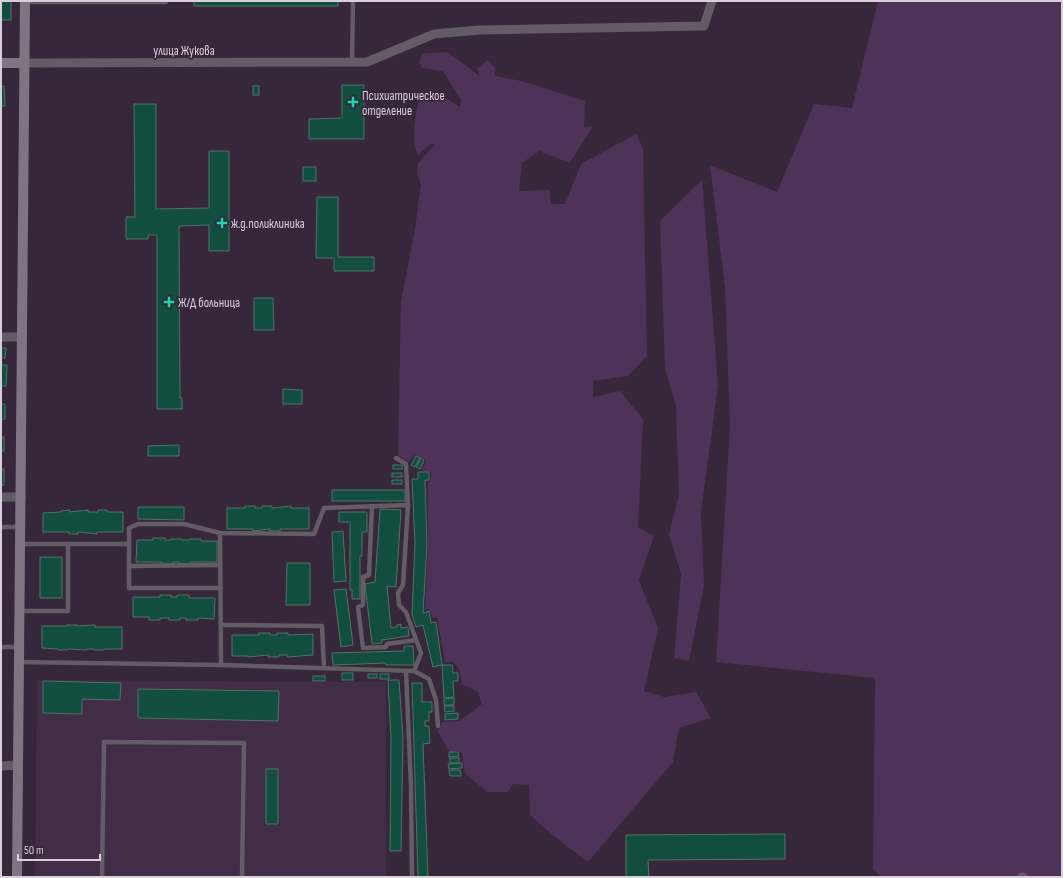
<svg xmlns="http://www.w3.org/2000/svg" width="1063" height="878" viewBox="0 0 1063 878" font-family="'Sofia Sans Condensed',sans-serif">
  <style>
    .built { fill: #412d46 }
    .green { fill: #4f3257 }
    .building { fill: #114e40; stroke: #527268 }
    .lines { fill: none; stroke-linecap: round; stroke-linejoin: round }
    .lane { stroke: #635b65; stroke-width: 4.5 }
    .street { stroke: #635b65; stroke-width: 9 }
    .secondary { stroke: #807483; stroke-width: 10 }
    .poi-dot { fill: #1ed5b0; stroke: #36273a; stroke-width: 1.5 }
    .labels { text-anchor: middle; stroke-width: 3.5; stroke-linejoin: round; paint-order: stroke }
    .street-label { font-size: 13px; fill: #d9cfdb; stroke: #36273a }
    .poi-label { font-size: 13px; fill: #d9cfdb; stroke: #36273a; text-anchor: start }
  </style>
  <rect width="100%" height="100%" fill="#36273a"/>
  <polygon class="built" points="37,680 386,682 386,877 35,877"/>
  <g class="green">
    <polygon points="878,1 1062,1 1062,877 882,877 873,869 875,678 716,662 730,425 725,287 710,165 777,192 814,104 852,108"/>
    <path d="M447 52 480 76 477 68 488 60 495 68V76L522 81 585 101 584 127 593 126 570 163 539 151 522 163 519 191 550 190 551 204H565L581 164 636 134 643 148 647 356 628 376 593 381V397L620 391 643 419 638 527 654 536 639 580 658 628 644 691 664 697 696 692 711 718 679 728 673 762 588 862 551 834 530 815 529 785 513 784 508 792H488L465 774 462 753 457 751 449 752 438 732 442 722 459 721 482 704 478 692 462 684 459 669 453 662H445L437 617 433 618 429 609 425 610 428 542V483L431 479V472L422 470 426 460 414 455 409 462 398 456 401 301 415 229 421 184 417 174 418 163 435 145 432 143 418 155C410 140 416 114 419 98L429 91 438 94 460 107 461 100 443 71 422 68 419 62 422 54Z"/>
    <polygon points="702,180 718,385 701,513 704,585 689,661 674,658 681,574 669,534 679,495 676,406 665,368 660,221"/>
  </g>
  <g class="building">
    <rect x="1" y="1" width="10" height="19"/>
    <rect x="194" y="1" width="144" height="5"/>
    <polygon points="342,85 364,85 364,139 309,139 309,119 342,118"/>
    <polygon points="1,86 4,86 5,106 1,106"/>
    <rect x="253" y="86" width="6" height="9"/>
    <polygon points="134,104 156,104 156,209 209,208 209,151 229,151 229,251 209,251 209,225 179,226 180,398 182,398 182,409 157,409 157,235 148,235 148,239 126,239 126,217 135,217"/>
    <rect x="303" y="167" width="13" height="14"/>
    <polygon points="317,197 338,197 338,257 374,257 374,271 334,271 334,258 316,258"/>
    <polygon points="254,298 273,298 274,330 254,330"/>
    <polygon points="1,348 6,348 5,358 1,358"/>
    <polygon points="1,365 7,365 6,386 1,386"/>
    <polygon points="283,389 302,390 302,404 283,404"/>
    <rect x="1" y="404" width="4" height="15"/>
    <rect x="1" y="437" width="3" height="14"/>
    <polygon points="179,445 179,456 148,456 148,446"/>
    <polygon points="416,456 420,458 415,467 411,465"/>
    <polygon points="421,458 424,461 420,469 416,467"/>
    <rect x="393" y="465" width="9" height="4"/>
    <rect x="1" y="469" width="3" height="16"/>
    <polygon points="418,472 429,472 429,480 425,480 427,544 423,613 429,611 431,623 436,622 442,665 433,667 423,625 416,627 412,614 415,542 412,479 418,479"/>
    <rect x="392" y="473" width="10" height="4"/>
    <rect x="392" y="480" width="10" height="4"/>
    <rect x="332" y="490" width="73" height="11"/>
    <polygon points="245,506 255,506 255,508 262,508 262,506 272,506 272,508 291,506 291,508 309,508 309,529 280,529 280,531 270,531 270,529 253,531 253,529 227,529 227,508 245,508"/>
    <polygon points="138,507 184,507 184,520 138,519"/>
    <polygon points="380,509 401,510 396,587 387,586 391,628 397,627 397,625 401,624 401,628 408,627 409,636 382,640 382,643 372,644 365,584 375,582"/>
    <polygon points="70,510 70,512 88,510 88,512 98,512 98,510 107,510 107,512 123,512 123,532 97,532 97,534 78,532 78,534 69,534 69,532 43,532 43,513 61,512 61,511"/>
    <polygon points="339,512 367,512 367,532 362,532 362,556 360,556 360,599 352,599 352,590 350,590 350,522 339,522"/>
    <polygon points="343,531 346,581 334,582 332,532"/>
    <polygon points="153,538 165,538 165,540 171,540 171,539 182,539 182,540 190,540 190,539 201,539 201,541 217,541 217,562 190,562 190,564 179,564 179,562 173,562 173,564 162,564 162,562 136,562 137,540 153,540"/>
    <rect x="40" y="557" width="22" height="41"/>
    <polygon points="287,563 310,563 310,605 286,605"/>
    <polygon points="346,589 353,645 341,647 334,590"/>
    <polygon points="160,595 171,595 171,597 177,597 177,595 189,595 189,598 215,598 214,619 198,618 198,620 186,620 186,618 180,618 180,620 169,620 169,618 160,618 160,620 149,620 149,617 133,617 133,597 160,597"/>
    <polygon points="67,625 77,625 77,626 95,625 95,627 122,627 122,649 104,649 104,650 94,650 94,649 87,649 87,650 68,649 68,650 58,650 58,649 42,648 42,626 67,626"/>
    <polygon points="259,633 270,633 270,635 277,635 277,633 288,633 288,635 313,634 313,655 287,657 287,655 279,655 279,657 268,657 268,655 248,657 248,656 232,656 232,635 259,635"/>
    <polygon points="404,646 413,646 414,665 386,665 386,663 333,665 332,653 404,651"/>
    <polygon points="442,665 452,665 453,673 458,673 458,681 453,681 454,697 444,698"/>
    <rect x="342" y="673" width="11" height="7"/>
    <rect x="368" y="674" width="9" height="4"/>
    <rect x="380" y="674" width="9" height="5"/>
    <rect x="313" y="676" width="12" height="5"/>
    <polygon points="388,680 399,680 403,738 401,851 390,851 391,739"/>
    <polygon points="43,681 121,683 120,700 82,699 82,714 43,713"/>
    <polygon points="412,683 422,683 422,702 432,702 432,712 429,712 429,721 425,721 425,726 429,726 430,743 423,744 428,877 418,877"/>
    <polygon points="138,689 279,691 278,721 138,718"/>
    <polygon points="454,698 454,705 444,705 444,699"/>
    <polygon points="444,706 454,706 454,711 445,712"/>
    <polygon points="458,713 458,719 445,720 445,714"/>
    <polygon points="449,752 458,752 459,756 449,757"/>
    <rect x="450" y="758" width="9" height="5"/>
    <polygon points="462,763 462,768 449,769 448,764"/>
    <rect x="266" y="769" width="12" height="55"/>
    <polygon points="449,770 460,770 461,776 450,776"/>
    <polygon points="785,834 785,859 648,860 649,877 626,877 626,835"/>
  </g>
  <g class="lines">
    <g class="lane">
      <polyline points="25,2 166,2 166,1"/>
      <polyline points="352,62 353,1"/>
      <polyline points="396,458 406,464 408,505"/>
      <polyline points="372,506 369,575 363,577 363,605 358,607 363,648 386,647 387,644 416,640"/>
      <polyline points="1,527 20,527"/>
      <polyline points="220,533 221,665"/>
      <polyline points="20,544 129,544"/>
      <polyline points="129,566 129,588 221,588"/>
      <polyline points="20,611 68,611 68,544"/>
      <polyline points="221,625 322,626 324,668"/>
      <polyline points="1,647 19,647"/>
      <polyline points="19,662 221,665 414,671 421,653 406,612 399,605 398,593 403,585 408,505 324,508 314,534 220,533 184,524 138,524 129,528 129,566 220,565"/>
      <polyline points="406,671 411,786 412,877"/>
      <polyline points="414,671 429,679 436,700 438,726"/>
      <polyline points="102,877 104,742 244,743 242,877"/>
    </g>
    <g class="street">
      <polyline points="24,63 367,62 434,34 479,30 704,26 712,1"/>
      <polyline points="1,337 22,337"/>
      <polyline points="1,497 21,497"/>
      <polyline points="1,766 18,765"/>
      <polyline points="1022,877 1023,877"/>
    </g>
    <g class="secondary">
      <polyline points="1,63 24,63"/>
      <polyline points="17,877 25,1"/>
    </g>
  </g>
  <g class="poi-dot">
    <path d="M351 96h4v4h4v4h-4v4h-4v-4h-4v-4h4z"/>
    <path d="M220 217h4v4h4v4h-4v4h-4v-4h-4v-4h4z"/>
    <path d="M167 296h4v4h4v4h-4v4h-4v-4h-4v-4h4z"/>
  </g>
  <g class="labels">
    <g class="street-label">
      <text x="184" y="55">улица Жукова</text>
    </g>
    <g class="poi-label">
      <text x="362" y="100">Психиатрическое<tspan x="362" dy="15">отделение</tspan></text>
      <text x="231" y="228">ж.д.поликлиника</text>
      <text x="178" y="307">Ж/Д больница</text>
    </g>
  </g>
  <rect width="1063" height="878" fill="none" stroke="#d9cfdb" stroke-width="4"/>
  <path d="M18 854v6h82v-6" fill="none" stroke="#d9cfdb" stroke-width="2"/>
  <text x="24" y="854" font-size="12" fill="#d9cfdb" stroke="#36273a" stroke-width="3" paint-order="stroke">50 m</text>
</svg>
